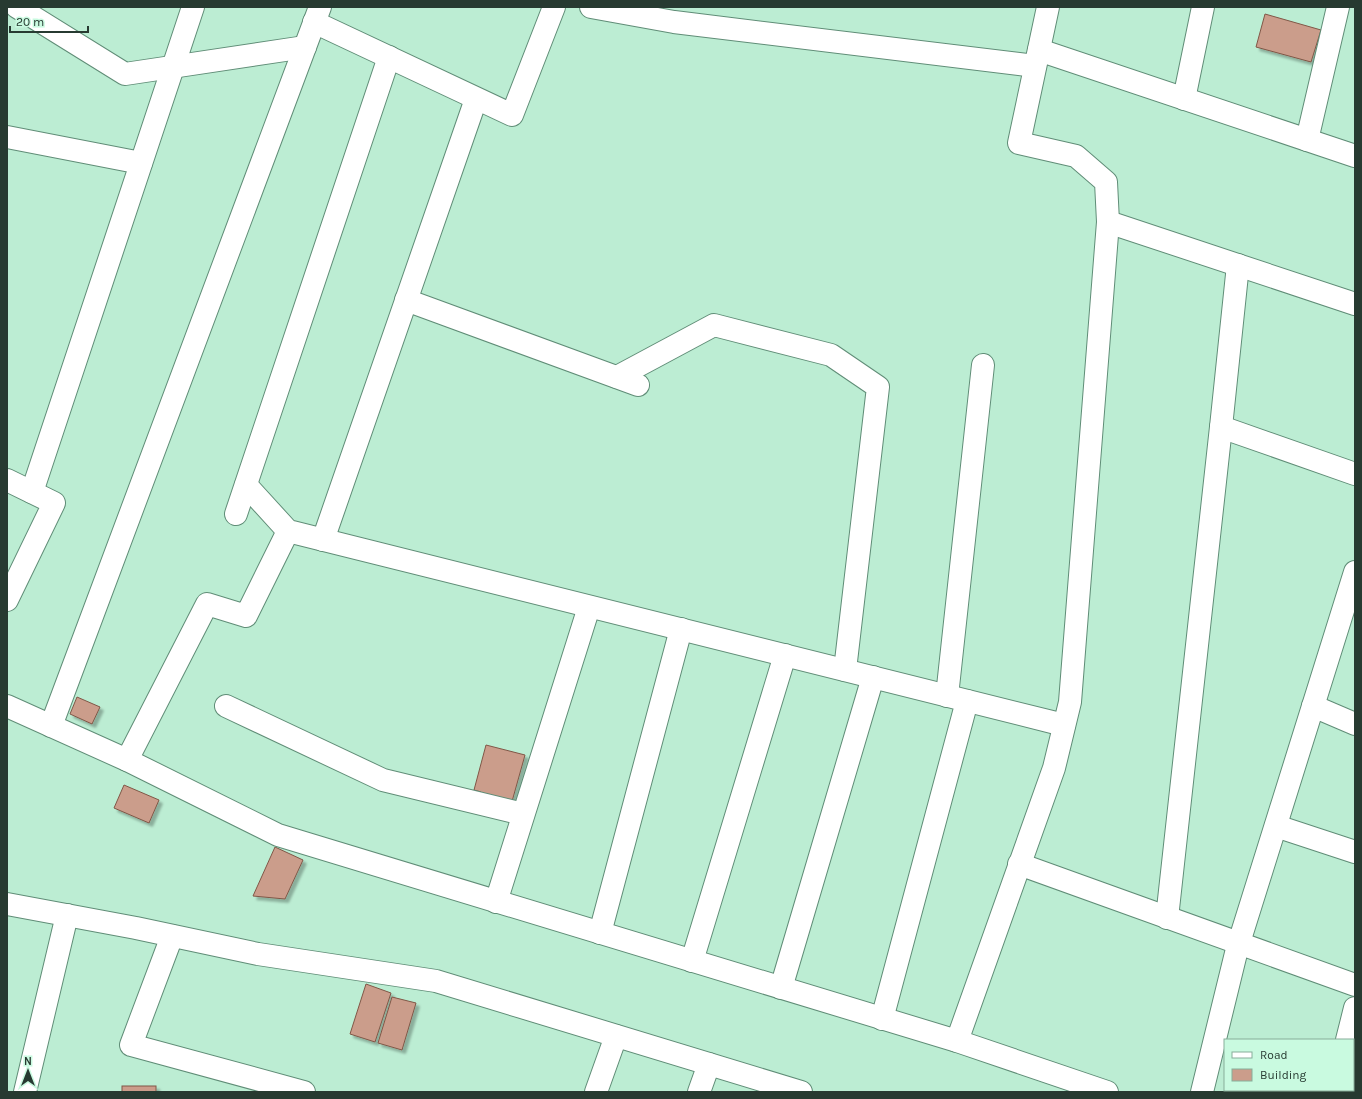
<svg xmlns="http://www.w3.org/2000/svg" width="1362" height="1099" viewBox="0 0 1362 1099" font-family="Karla,sans-serif">
  <style>
    .building { fill: #cb9d8b; stroke: #805747; filter: url(#shadow) }
    .lines { fill: none; stroke-linecap: round; stroke-linejoin: round }
    .minor-casing { stroke: #608d77; stroke-width: 24 }
    .minor { stroke: #fff; stroke-width: 22 }
  </style>
  <defs>
    <filter id="shadow"><feDropShadow dx="3.5" dy="3.5" stdDeviation="1" flood-color="#0004"/></filter>
  </defs>
  <rect width="100%" height="100%" fill="#bcedd3"/>
  <g class="building">
    <polygon points="1265,14 1321,30 1311,62 1256,47"/>
    <polygon points="77,697 100,707 92,724 70,714"/>
    <polygon points="486,745 525,755 511,805 480,797 481,792 474,790"/>
    <polygon points="124,785 159,800 149,823 114,808"/>
    <polygon points="275,847 303,860 285,899 253,896"/>
    <polygon points="366,984 391,993 375,1042 350,1034"/>
    <polygon points="392,997 416,1003 402,1050 378,1043"/>
    <rect x="122" y="1086" width="34" height="6"/>
  </g>
  <g class="lines">
    <defs>
      <g id="minor">
        <polyline points="17,7 125,74 305,47"/>
        <polyline points="591,7 674,22 1035,66"/>
        <polyline points="314,22 512,115 554,7"/>
        <polyline points="1039,50 1355,156"/>
        <polyline points="1184,99 1203,7"/>
        <polyline points="7,137 141,163"/>
        <polyline points="1307,140 1338,7"/>
        <polyline points="1108,222 1355,304"/>
        <polyline points="406,300 638,385"/>
        <polyline points="617,377 714,325 831,355 878,387 845,670"/>
        <polyline points="1221,427 1355,474"/>
        <polyline points="7,480 54,503 7,600"/>
        <polyline points="246,485 288,531 1064,725"/>
        <polyline points="32,492 193,7"/>
        <polyline points="236,514 389,57"/>
        <polyline points="323,540 476,99"/>
        <polyline points="947,696 983,365"/>
        <polyline points="7,706 127,760 278,835 957,1041 1107,1092"/>
        <polyline points="226,706 383,780 523,814"/>
        <polyline points="1313,706 1355,724"/>
        <polyline points="51,726 320,7"/>
        <polyline points="127,760 207,604 246,616 288,531"/>
        <polyline points="1276,826 1355,852"/>
        <polyline points="1019,864 1355,985"/>
        <polyline points="496,902 589,607"/>
        <polyline points="7,904 136,928 258,954 436,981 801,1092"/>
        <polyline points="1167,918 1221,427 1238,265"/>
        <polyline points="600,933 681,629"/>
        <polyline points="172,936 131,1045 304,1092"/>
        <polyline points="692,961 785,655"/>
        <polyline points="781,988 873,677"/>
        <polyline points="882,1019 967,701"/>
        <polyline points="1347,1040 1355,1008"/>
        <polyline points="957,1041 1054,768 1070,702 1108,222 1106,182 1076,156 1019,143 1048,7"/>
        <polyline points="25,1092 67,915"/>
        <polyline points="596,1092 616,1036"/>
        <polyline points="699,1092 709,1064"/>
        <polyline points="1202,1092 1237,949 1355,572"/>
        <polyline points="1333,1092 1334,1090"/>
      </g>
    </defs>
    <use href="#minor" class="minor-casing"/>
    <use href="#minor" class="minor"/>
  </g>
  <rect width="1362" height="1099" fill="none" stroke="#273a31" stroke-width="16"/>
  <rect x="1224" y="1039" width="130" height="52" fill="#c9fae0" stroke="#88ad9a"/>
  <rect x="1232" y="1052" width="20" height="6" fill="#ffffff" stroke="#88ad9a"/>
  <text x="1260" y="1059" font-size="12" fill="#273a31">Road</text>
  <rect x="1232" y="1069" width="20" height="12" fill="#cb9d8b" stroke="#88ad9a"/>
  <text x="1260" y="1079" font-size="12" fill="#273a31">Building</text>
  <g transform="translate(28 1071)" stroke="#c9fae0" stroke-width="3" paint-order="stroke">
  <path d="M0-3L7 15L0 10L-7 15Z" fill="#273a31"/>
  <text y="-6" font-size="11" font-weight="bold" text-anchor="middle" fill="#273a31">N</text>
  </g>
  <path d="M10 26v6h78v-6" fill="none" stroke="#273a31" stroke-width="2"/>
  <text x="16" y="26" font-size="12" fill="#273a31" stroke="#c9fae0" stroke-width="3" paint-order="stroke">20 m</text>
</svg>
